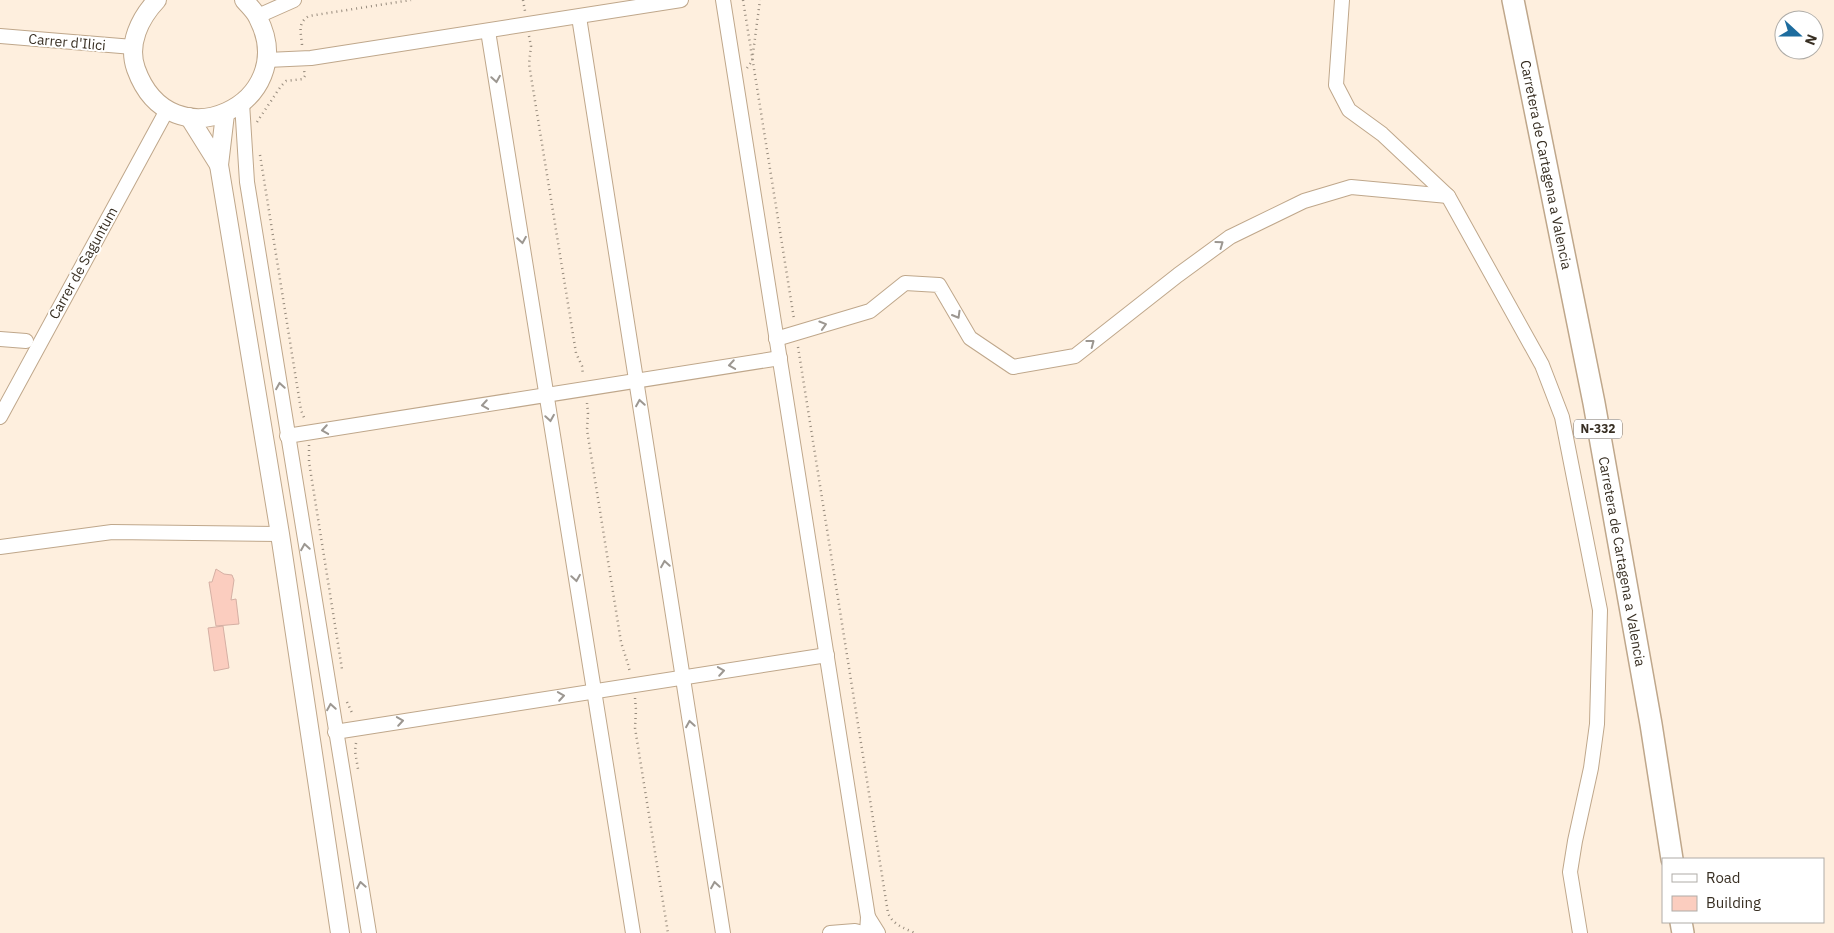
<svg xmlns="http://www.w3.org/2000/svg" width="1834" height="933" viewBox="0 0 1834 933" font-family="'IBM Plex Sans',sans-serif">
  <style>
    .building { fill: #fbcdbf; stroke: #d5b0a4 }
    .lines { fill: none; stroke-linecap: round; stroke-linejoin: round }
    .minor-casing { stroke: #bfa78b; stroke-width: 16 }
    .major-casing { stroke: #bfa78b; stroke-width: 20 }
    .highway-casing { stroke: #bfa78b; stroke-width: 24 }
    .path { stroke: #978b7d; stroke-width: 2.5; stroke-dasharray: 1 4; stroke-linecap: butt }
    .minor { stroke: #fff; stroke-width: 14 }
    .major { stroke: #fff; stroke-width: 18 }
    .highway { stroke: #fff; stroke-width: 21 }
    .oneway { stroke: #9c9791 }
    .labels { text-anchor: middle; stroke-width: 4; stroke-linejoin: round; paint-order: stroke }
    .shield { fill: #fff; stroke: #746d65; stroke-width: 1 }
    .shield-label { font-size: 12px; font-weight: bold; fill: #382f23 }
    .street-label { font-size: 14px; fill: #382f23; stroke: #fff }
  </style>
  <rect width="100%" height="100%" fill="#feefde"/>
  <g class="building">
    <polygon points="216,569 224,574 232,575 234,580 231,600 236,599 239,624 216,626 209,582 212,582"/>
    <polygon points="223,626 229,668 214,671 208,628"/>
  </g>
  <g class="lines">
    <defs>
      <g id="minor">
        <polyline points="723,0 868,917"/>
        <polyline points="1342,0 1336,85 1349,110 1382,134 1448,196 1542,365 1562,417 1600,610 1597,724 1591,768 1575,841 1570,872 1580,933"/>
        <polyline points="258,16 294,0"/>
        <polyline points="579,17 723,933"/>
        <polyline points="488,31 633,933"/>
        <polyline points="0,36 133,47"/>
        <polyline points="267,60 311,58 681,0"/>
        <polyline points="242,103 247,182 369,933"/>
        <polyline points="0,339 26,341"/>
        <polyline points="776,339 870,311 905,283 939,285 970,338 1013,367 1075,356 1178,275 1230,237 1304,201 1351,187 1448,196"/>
        <polyline points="0,417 167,110"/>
        <polyline points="287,436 780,358"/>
        <polyline points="0,547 112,532 280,534"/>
        <polyline points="335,732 827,655"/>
        <polyline points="830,933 855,931 863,933"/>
        <polyline points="867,933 868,917 878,933"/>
      </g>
      <g id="major">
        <path d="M157 0C140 18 127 44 136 69 171 166 302 103 258 18 255 11 249 6 244 0"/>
        <polyline points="225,114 219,165 280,534 340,933"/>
        <polyline points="189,117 219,165"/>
      </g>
      <g id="highway">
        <path id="s1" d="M1513 0 1594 403 1651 724 1672 859"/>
        <polyline points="1681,922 1683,933"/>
      </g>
    </defs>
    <use href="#minor" class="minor-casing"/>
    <use href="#major" class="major-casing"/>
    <use href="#highway" class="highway-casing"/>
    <g class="path">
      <polyline points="523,0 525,11"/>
      <polyline points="743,0 794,319"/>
      <polyline points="529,36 531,46 529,64 576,353 582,366 583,375"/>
      <path d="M302 45C301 32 297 23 309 16L411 0"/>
      <polyline points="747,68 752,61 760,0"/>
      <polyline points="257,122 281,86 286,81 303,79 305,76 304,70"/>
      <polyline points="260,155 301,410 305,420"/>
      <path d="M798 347 888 913C893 925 904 928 915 933"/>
      <path d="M587 403 588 413 587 430 621 642C624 653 628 662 630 673"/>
      <polyline points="309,445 309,462 342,669"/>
      <polyline points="635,698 636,710 635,728 668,933"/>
      <polyline points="347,702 353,715"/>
      <polyline points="356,743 355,751 358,769"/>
    </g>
    <use href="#minor" class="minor"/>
    <use href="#major" class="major"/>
    <use href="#highway" class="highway"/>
  </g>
  <defs><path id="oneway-chevron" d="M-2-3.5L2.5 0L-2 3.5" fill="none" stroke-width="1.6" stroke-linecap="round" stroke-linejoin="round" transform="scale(1.25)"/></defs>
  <g class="oneway">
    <use href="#oneway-chevron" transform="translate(496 79) rotate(81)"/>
    <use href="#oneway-chevron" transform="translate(522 240) rotate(81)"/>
    <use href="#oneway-chevron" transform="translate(1220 244) rotate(-36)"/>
    <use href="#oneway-chevron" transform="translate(957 315) rotate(60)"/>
    <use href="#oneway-chevron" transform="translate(823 325) rotate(-17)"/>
    <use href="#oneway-chevron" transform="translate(1091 343) rotate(-37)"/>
    <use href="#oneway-chevron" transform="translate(732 365) rotate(171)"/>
    <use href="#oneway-chevron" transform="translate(280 386) rotate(-99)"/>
    <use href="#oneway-chevron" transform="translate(640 403) rotate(-99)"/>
    <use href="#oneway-chevron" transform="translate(485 405) rotate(171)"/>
    <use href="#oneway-chevron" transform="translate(550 418) rotate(81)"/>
    <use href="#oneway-chevron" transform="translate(325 430) rotate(171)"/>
    <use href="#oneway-chevron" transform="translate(305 547) rotate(-99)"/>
    <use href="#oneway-chevron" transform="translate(665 564) rotate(-99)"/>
    <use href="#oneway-chevron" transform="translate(576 578) rotate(81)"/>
    <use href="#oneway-chevron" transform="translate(721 671) rotate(-9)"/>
    <use href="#oneway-chevron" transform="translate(561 696) rotate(-9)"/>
    <use href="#oneway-chevron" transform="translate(331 707) rotate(-99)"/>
    <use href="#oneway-chevron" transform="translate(400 721) rotate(-9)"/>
    <use href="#oneway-chevron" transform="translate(690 724) rotate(-99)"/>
    <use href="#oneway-chevron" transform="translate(361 885) rotate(-100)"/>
    <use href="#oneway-chevron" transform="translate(715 885) rotate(-99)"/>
  </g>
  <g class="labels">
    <rect class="shield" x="1574" y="419.5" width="48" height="19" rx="4"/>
    <g class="shield-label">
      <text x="1598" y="433">N-332</text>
    </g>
    <g class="street-label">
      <text transform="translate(67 42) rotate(5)" y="5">Carrer d'Ilici</text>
      <text dy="5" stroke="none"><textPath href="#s1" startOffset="168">Carretera de Cartagena a Valencia</textPath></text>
      <text transform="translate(83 263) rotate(-61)" y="5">Carrer de Saguntum</text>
      <text dy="5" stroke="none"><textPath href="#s1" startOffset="572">Carretera de Cartagena a Valencia</textPath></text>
    </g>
  </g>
  <rect x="1662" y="858" width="162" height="65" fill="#ffffff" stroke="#afaca7"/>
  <rect x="1672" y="874" width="25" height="8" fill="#ffffff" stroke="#afaca7"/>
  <text x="1706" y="883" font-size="15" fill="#382f23">Road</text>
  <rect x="1672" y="896" width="25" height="15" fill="#fbcdbf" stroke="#afaca7"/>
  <text x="1706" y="908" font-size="15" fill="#382f23">Building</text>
  <g transform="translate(1799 35) rotate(111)"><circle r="24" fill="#ffffff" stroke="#afaca7"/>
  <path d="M0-4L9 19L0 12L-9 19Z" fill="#1d6c9e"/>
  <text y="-8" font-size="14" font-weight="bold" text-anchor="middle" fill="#382f23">N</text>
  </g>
</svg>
